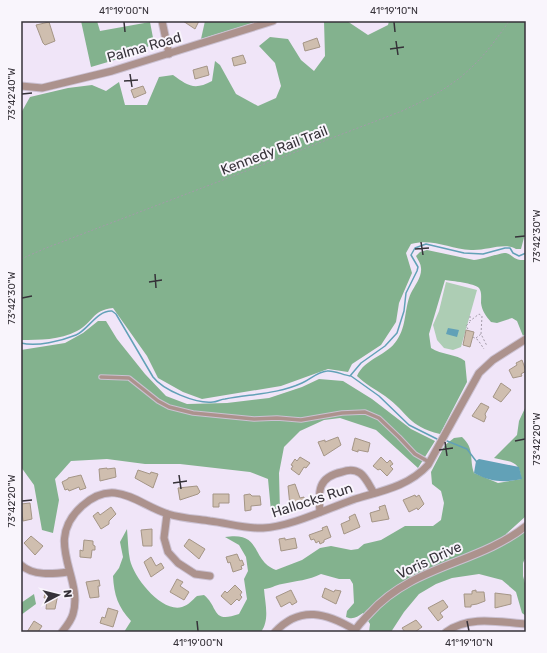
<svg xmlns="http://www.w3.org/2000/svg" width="547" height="653" viewBox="0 0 547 653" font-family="Rubik,sans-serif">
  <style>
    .green { fill: #adcdb4 }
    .forest { fill: #83b28e }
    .water { fill: #62a1b7 }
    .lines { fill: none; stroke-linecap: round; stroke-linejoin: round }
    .stream { stroke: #62a1b7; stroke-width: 1.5 }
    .building { fill: #cfbeaf; stroke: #a49586 }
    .lane-casing { stroke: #cbc1d2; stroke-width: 5.5 }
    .street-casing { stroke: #cbc1d2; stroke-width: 9 }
    .path { stroke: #a39ba9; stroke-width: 1; stroke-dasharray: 2 2; stroke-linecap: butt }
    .lane { stroke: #ac928d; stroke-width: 3.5 }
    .street { stroke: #ac928d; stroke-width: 7 }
    .ticks { fill: none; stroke: #363239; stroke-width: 1.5 }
    .labels { text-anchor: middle; stroke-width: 4; stroke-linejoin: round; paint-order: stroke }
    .street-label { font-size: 14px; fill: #363239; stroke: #f9f5fc }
    .neatline { fill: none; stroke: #363239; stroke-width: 1.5 }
    .ticks-label { font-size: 10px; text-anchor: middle; fill: #363239 }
  </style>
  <rect width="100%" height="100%" fill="#f0e5f8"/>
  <polygon class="green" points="446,282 477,290 461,347 453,350 444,348 437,340 433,325 439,311"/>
  <g class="forest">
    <polygon points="81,21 97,21 100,31 150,22 154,43 135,54 91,67"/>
    <polygon points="205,21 253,21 253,23 201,39"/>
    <path d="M324 21H347L368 35 388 25 389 21H526V230L521 249H516C504 242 486 251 471 250 450 249 432 238 411 244L406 253 412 273 399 303 396 322 381 345 352 364 348 372 328 369 281 386 202 399 183 392 158 378 147 356 113 308C92 310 93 323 77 331 60 340 39 340 21 340V113L30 97 68 88 92 85 106 91 119 82 125 105H147L159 77 173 75C187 85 194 91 212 81L215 61 220 65 236 94 258 106 276 98 281 86 275 63 259 46 270 37 288 39 301 60 314 71 325 56Z"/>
    <path d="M427 250 474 260C481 260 502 252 506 253 514 255 513 261 526 260V334L523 336 517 321 512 318 497 323 491 322C486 316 482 311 481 303 481 298 482 292 479 288 474 283 452 281 445 280L429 334 431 348C441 355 457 354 465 361L467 382 440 434C407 426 409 413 385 396 375 389 365 384 357 376 365 358 387 356 397 340 407 326 404 308 411 293 415 285 422 277 421 268 421 264 418 260 416 256L420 252Z"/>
    <polygon points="98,321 106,321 117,339 145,374 166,396 187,404 227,403 269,398 302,387 319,379 343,381 372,399 411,429 435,441 418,468 376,430 340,418 324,420 300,431 284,447 279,473 280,513 271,511 268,479 250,472 180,464 145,464 107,459 71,461 55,479 59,500 53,533 42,530 34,485 21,467 21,350 65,343 83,333"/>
    <path d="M526 406V516L506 534 526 530V556L523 563V576L526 587V616L522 613 516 592 502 580 479 574 452 578 436 584 419 594 404 612 391 632H369L370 624 363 613C357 617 353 620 346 617L347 611 354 603 353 584 350 579H339L321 574C309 580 296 581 282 584 275 585 270 589 264 589 265 603 270 620 261 632H124L131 621C118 607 114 595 113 576L119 568 123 557 120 542 127 529C128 540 128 551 130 560 134 578 162 613 182 607 189 605 192 600 197 596L204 595C219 607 211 624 239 614L247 599 244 579 248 571 246 557 239 545 225 537C263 531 250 560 276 570L302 560 320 548 331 546 351 550 358 549 364 544 381 540 405 526H433L441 520 444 503 441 491 432 484 431 472 445 445 454 438 462 437C475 449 469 458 474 473L498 483 521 479C520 460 510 462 494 458L517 435 519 421Z"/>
    <polygon points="34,594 36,604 21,615 21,603"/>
  </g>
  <g class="water">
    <polygon points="448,328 459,330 457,337 446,334"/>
    <path d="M479 459 519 467 522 479C503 483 491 482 474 473L476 461Z"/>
  </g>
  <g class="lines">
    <g class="stream">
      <path d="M21 343C37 347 61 341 76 335 88 330 97 310 112 311L116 314 153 377C163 390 196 404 213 402 217 402 221 399 225 399 251 394 278 394 302 383 311 379 317 372 327 371 334 370 343 375 350 376L361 363 385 346 397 333 404 311 406 293 417 271 418 267 411 255 415 248 426 244 464 253 483 254 505 248H510L513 253 519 256 526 253"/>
      <polyline points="351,376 379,396 409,425 437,439"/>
      <polyline points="447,441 467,449 476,461"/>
    </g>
  </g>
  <g class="building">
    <polygon points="183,21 199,21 195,29"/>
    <polygon points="49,22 55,41 45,45 43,43 36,25"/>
    <polygon points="317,38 320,47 305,51 303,43"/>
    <polygon points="243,55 246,63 234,66 232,58"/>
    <polygon points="207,66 209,75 195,79 193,70"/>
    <polygon points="143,86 146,93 134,98 131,90"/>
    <polygon points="466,330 474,332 470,347 463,345"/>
    <polygon points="522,360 526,371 521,374 522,376 513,378 509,370 517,365 516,363"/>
    <polygon points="501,383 511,390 501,402 493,397"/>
    <polygon points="481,403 489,407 485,414 486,417 484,422 472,416"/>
    <polygon points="338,437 341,445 324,456 318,442 325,440 325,442"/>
    <polygon points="355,438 370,443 368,452 358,450 358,452 352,450"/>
    <polygon points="300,457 310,463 306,468 304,467 299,475 291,469 293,466 291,465 295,459 297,461"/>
    <polygon points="381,457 387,463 390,460 393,464 390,466 393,469 387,476 380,469 378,470 373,466"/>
    <polygon points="107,468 107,469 115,468 116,477 100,481 99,469"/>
    <polygon points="138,470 150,474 151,472 158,474 153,488 135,478"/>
    <polygon points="81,475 86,488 80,490 79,487 69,491 68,489 65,490 62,482 68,479 68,478"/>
    <polygon points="295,484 300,498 304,497 305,503 290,506 288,486"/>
    <polygon points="197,486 200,492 198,494 180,500 178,488"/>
    <polygon points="213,494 229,494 229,503 219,503 219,507 213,507"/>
    <polygon points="250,494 252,496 260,496 261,505 251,506 251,510 245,511 244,495"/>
    <polygon points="415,495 416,497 419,495 424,504 418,510 417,508 409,512 403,500"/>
    <polygon points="30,503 32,519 23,521 21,504"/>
    <polygon points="385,505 389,519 372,522 370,513 380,510 379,507"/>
    <polygon points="111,507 116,514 109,521 109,524 101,529 93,516 98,512 100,515"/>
    <polygon points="355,514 360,527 344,534 341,524 350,520 349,517"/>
    <polygon points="327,526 331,537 324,540 324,542 320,544 319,541 316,543 314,539 311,540 309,535 323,530 322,528"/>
    <polygon points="152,529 152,546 143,546 141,530"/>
    <polygon points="31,536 43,546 35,555 24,543"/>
    <polygon points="285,538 285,540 295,538 297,548 281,551 279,539"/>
    <polygon points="189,539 205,549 199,559 184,546"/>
    <polygon points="84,540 93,541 93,545 95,546 95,550 92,550 91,558 80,557 80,550 83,551"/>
    <polygon points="237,554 240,561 242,560 244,565 241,566 242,569 233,572 230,562 228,563 226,557"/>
    <polygon points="151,557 156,566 161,563 164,568 151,577 144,562"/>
    <polygon points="177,579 183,582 180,586 189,592 184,600 170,592"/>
    <polygon points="99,580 100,586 98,586 99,597 90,598 86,582"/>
    <polygon points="235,585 242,592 240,595 242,597 239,601 237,599 231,605 221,596 225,591 227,593"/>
    <polygon points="325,588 334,592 335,590 341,591 336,604 322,597"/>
    <polygon points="291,590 297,602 292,605 290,602 281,607 276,597"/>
    <polygon points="476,590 476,592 484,592 485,601 477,604 471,605 471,607 465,607 464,594 472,594 472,591"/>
    <polygon points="45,593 58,594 55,609 46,609 47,598 44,598"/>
    <polygon points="495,593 511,595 511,604 495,608"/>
    <polygon points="443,600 448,607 440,613 443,617 438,621 428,608"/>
    <polygon points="108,608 118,611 113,627 100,623 102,617 105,618"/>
    <polygon points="416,620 422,627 415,632 405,632 402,628"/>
    <polygon points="34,621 42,626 38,632 27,632"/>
  </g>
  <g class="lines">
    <defs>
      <polyline id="lane" points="101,377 129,378 158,401 169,407 193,413 254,419 277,418 301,420 342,413 365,412 379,418 399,437 415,454 429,462"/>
      <g id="street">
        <polyline points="162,21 169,54"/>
        <polyline points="21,86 42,88 112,71 273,21"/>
        <path d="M320 512C318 491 318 477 342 472 347 470 354 469 360 473 366 477 370 487 374 493"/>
        <polyline points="167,514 164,538 168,552 178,563 195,574 210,576"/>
        <path d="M21 565C33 576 53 574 68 572"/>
        <path d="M62 632C66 627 71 621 73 614 84 577 42 542 82 506 115 476 138 505 168 514 181 518 196 519 210 521 227 523 246 529 263 528 290 527 329 508 355 499 382 491 409 486 428 465L479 373 493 360 526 339"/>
        <path d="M275 632C300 605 327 613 355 630"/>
        <path d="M354 632C358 625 364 619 370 613 413 565 478 564 526 526"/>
        <path d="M446 632C469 615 499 622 526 624"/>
      </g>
    </defs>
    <use href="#lane" class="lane-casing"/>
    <use href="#street" class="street-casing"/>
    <g class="path">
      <path d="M21 259 46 248 402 111C454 87 476 70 509 21"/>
      <polyline points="470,316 470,321 479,314 482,316 481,334 487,346"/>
      <polyline points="468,329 466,326 470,322"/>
      <polyline points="473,337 478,340 484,349"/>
      <polyline points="476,338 481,334"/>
    </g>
    <use href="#lane" class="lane"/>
    <use href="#street" class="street"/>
  </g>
  <path class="ticks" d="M124 22 125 32M394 22 395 32M396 41 398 55M390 49 404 47M130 74 132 87M124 81 138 80M22 94 32 93M515 237 525 236M421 242 423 255M415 249 429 248M155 274 156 288M149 282 162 280M22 298 32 296M515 441 525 439M445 442 447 456M439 450 453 448M179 475 181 489M173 483 187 481M22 501 32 500M197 621 198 631M467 621 469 631"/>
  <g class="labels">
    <g class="street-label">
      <text transform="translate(144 47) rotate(-16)" y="5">Palma Road</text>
      <text transform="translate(274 150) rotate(-21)" y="5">Kennedy Rail Trail</text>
      <text transform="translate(312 500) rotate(-18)" y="5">Hallocks Run</text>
      <text transform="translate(429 560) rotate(-25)" y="5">Voris Drive</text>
    </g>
  </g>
  <rect width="547" height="653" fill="none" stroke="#f9f5fc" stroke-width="44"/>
  <g transform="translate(58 595) rotate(83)" stroke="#f9f5fc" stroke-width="3" paint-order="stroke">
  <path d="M0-3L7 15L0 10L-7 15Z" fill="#363239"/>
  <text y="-6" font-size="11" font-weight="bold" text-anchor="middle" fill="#363239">N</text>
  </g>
  <rect x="22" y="22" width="503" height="609" class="neatline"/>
  <g class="ticks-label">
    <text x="124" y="14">41°19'00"N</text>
    <text x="394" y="14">41°19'10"N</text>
    <text transform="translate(11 94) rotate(-90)" y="4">73°42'40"W</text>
    <text transform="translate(536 236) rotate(-90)" y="4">73°42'30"W</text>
    <text transform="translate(11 298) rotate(-90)" y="4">73°42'30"W</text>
    <text transform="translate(536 439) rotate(-90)" y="4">73°42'20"W</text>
    <text transform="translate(11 501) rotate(-90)" y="4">73°42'20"W</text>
    <text x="198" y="646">41°19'00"N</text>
    <text x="469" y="646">41°19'10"N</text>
  </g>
</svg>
